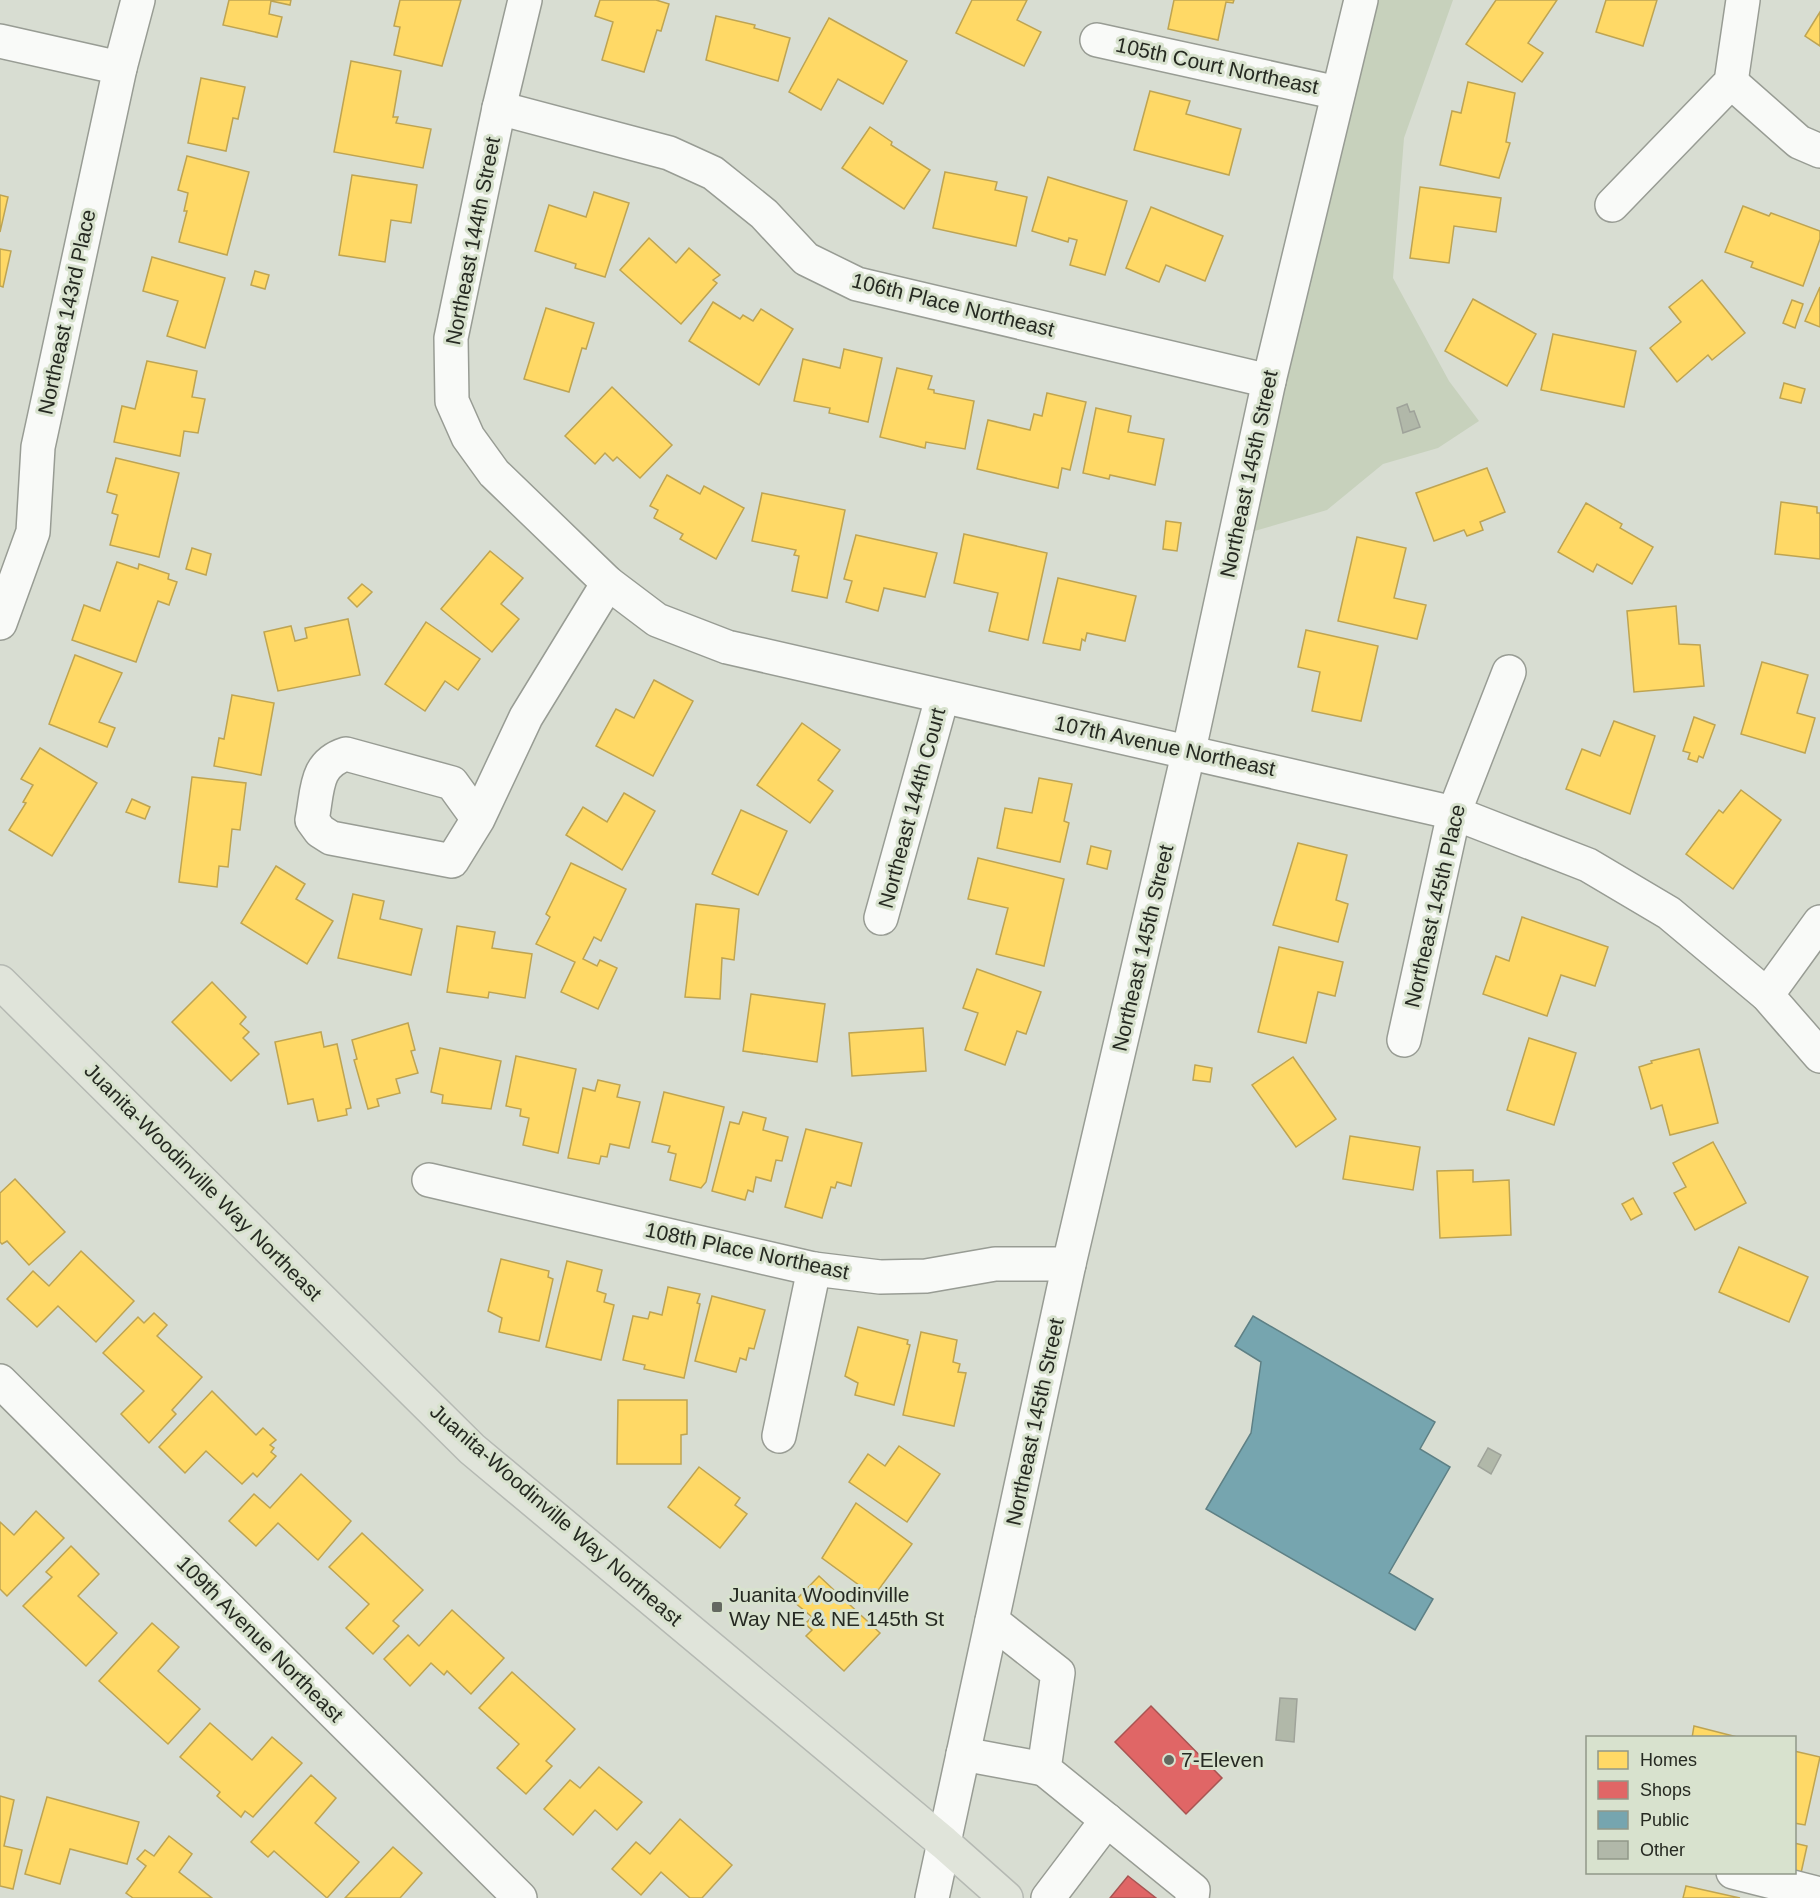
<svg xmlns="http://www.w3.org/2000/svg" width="1820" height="1898" viewBox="0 0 1820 1898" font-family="Arial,sans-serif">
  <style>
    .green { fill: #c7d1bc }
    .homes { fill: #ffd966; stroke: #bea452; stroke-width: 1.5 }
    .shops { fill: #e06666; stroke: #a85452; stroke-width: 1.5 }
    .public { fill: #76a5af; stroke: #5e8085; stroke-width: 1.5 }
    .building { fill: #b1b8a9; stroke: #9fa39a; stroke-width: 1.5 }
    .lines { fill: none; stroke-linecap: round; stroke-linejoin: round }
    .minor-casing { stroke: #989c94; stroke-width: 36 }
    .major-casing { stroke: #b5b9b3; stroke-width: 36 }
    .minor { stroke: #f9faf8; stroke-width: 33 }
    .major { stroke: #e0e4da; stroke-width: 33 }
    .poi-dot { fill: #646960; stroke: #d8e2ce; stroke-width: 2 }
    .labels { text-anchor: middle; stroke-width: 6; stroke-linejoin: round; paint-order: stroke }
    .street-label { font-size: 21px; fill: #262a22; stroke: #d8e2ce }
    .poi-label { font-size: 21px; fill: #262a22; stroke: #d8e2ce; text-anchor: start }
  </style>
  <rect width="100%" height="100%" fill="#d8ddd2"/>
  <polygon class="green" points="1361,0 1453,0 1404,138 1393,278 1449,381 1479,421 1438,448 1383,464 1327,510 1237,536"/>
  <g class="homes">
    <polygon points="229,0 291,0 290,5 271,1 269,14 282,17 277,37 223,25"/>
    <polygon points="400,0 461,0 442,66 394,55 400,27 394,26"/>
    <polygon points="600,0 656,0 669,4 661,31 657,30 644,72 602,60 613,22 595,16"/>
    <polygon points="972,0 1027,0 1017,20 1041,32 1024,66 956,33"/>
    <polygon points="1174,0 1234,0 1233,3 1226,2 1218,40 1168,29"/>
    <polygon points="1496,0 1557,0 1528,43 1543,53 1522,82 1466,44"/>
    <polygon points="1606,0 1657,0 1643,46 1596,32"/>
    <polygon points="1820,12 1820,46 1805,36"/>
    <polygon points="716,16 755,25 754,28 790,38 778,81 706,60"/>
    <polygon points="829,18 907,61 883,104 838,79 821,110 789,92"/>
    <polygon points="351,61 401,71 393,117 398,117 396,123 431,129 423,168 334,152"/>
    <polygon points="201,78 245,87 238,119 233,118 226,151 188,143"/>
    <polygon points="1468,82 1515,93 1506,142 1510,143 1499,178 1440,165 1452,111 1461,113"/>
    <polygon points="1150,91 1190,101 1186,114 1241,129 1229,175 1134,150"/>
    <polygon points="870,127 892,142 891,145 930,170 904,209 842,168"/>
    <polygon points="187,156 249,172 227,255 179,242 187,211 184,211 188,193 178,190"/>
    <polygon points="945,172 997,182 995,190 1027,197 1016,246 933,228"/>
    <polygon points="352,175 417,185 411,223 391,220 385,262 339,255"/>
    <polygon points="1048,177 1127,201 1105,275 1070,265 1077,240 1069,238 1068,242 1032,231"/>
    <polygon points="1420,187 1501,198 1496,232 1454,226 1449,263 1410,258"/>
    <polygon points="594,192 629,203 605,277 575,268 576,264 535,251 549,205 586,217"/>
    <polygon points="0,195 8,197 0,232"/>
    <polygon points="1743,206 1769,216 1771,213 1820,231 1820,239 1803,286 1751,267 1753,262 1725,252"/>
    <polygon points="1151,207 1223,236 1205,281 1166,265 1159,282 1126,268"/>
    <polygon points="649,238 676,263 689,248 720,275 713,280 717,283 681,324 620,270"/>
    <polygon points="0,249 11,251 3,287 0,286"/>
    <polygon points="152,257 225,278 205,348 167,336 178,301 143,291"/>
    <polygon points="255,271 269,275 265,289 251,285"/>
    <polygon points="1702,280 1745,333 1712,360 1708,355 1677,382 1650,348 1681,322 1669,307"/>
    <polygon points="1820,287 1820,327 1805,321"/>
    <polygon points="1473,299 1536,334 1507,386 1445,351"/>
    <polygon points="1792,300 1803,304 1795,328 1783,323"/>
    <polygon points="713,302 740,319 743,315 753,321 761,309 793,329 759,385 689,341"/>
    <polygon points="546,308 594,323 586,349 582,348 569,392 524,379"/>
    <polygon points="1553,334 1636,351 1624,407 1541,390"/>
    <polygon points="844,349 882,358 868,422 829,413 830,408 794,401 803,359 840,368"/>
    <polygon points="147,361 197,371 192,397 205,399 198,433 184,431 180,456 114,442 122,406 135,409"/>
    <polygon points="897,368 932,376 928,389 934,390 934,393 974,401 965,449 926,442 925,448 880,437"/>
    <polygon points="1784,383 1805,389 1801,403 1780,398"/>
    <polygon points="612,387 672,445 640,478 617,457 613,461 605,453 595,464 565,436"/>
    <polygon points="1047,393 1086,402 1070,470 1062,468 1058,488 977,469 988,420 1030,430 1034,414 1042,416"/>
    <polygon points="1096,408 1131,416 1128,432 1164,439 1155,485 1110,475 1109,479 1083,473"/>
    <polygon points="116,458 179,473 159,557 110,545 118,515 112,513 117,495 107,492"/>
    <polygon points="1487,468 1505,512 1480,522 1483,530 1467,536 1464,530 1434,541 1416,493"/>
    <polygon points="667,475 700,494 704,486 744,508 716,559 680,539 683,534 654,518 658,510 650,506"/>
    <polygon points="762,493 845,510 827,598 792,591 799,556 794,555 796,550 752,541"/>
    <polygon points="1781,502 1817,507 1817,513 1820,513 1820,559 1775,554"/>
    <polygon points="1586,503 1622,524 1620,528 1653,547 1632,584 1597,564 1593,572 1558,552"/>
    <polygon points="1166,521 1181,523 1177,551 1163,549"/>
    <polygon points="964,534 1047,553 1028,640 989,631 998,593 954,583"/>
    <polygon points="856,535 937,553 925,597 884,588 878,611 846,602 852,581 844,579"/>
    <polygon points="1357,537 1406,548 1394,598 1426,605 1417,639 1338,621"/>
    <polygon points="192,548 211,554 206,575 186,569"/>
    <polygon points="490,551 523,578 501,604 519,619 492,652 441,609"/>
    <polygon points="117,562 138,569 139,564 169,574 168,579 177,582 169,605 158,601 136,662 72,640 84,605 100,611"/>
    <polygon points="1058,578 1136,596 1125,641 1087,633 1085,641 1082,639 1080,650 1043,643"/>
    <polygon points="362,584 372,592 357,607 348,598"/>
    <polygon points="1676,606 1679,644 1700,645 1704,686 1634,692 1627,611"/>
    <polygon points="348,619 360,675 278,691 264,632 291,626 295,641 307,638 305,628"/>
    <polygon points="426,622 480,659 458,690 445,681 425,711 385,684"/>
    <polygon points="1306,630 1378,646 1361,721 1312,711 1320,672 1298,667"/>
    <polygon points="75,655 122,673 99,722 115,728 107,747 49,724"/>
    <polygon points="1762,662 1808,675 1797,713 1815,718 1805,753 1741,734"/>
    <polygon points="654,680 693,701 653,776 596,746 616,709 634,718"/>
    <polygon points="232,695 274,703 261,775 214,766 219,738 224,739"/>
    <polygon points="1694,717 1715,725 1703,758 1699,756 1697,762 1688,759 1690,753 1683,751"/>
    <polygon points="1614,721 1655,736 1630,814 1566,789 1582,749 1600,756"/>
    <polygon points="802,723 840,750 818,780 833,791 810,823 757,785"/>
    <polygon points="40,748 97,783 52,856 9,830 26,803 23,802 33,785 21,779"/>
    <polygon points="192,777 246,783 240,830 232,829 228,867 219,866 217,887 179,882"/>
    <polygon points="1039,778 1072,784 1064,821 1069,823 1060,862 997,848 1005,808 1032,813"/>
    <polygon points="1741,790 1781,820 1733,889 1686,854 1719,810 1723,813"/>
    <polygon points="624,793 655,811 622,870 566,835 583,807 607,822"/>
    <polygon points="132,799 150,807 145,819 126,812"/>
    <polygon points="741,810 787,831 758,895 712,874"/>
    <polygon points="1298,843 1347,855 1336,900 1348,904 1338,942 1273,925"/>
    <polygon points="1091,846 1111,851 1107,869 1087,864"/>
    <polygon points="978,858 1064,879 1044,966 996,954 1008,908 968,899"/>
    <polygon points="571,863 626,889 601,941 594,937 583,959 597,966 600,960 617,968 598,1009 561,992 575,962 536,944 550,917 546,914"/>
    <polygon points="276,866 305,884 296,899 333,921 307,964 241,923"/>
    <polygon points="353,894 384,901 380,919 422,929 411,975 338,958"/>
    <polygon points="696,904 739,909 734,960 722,958 720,999 685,997"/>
    <polygon points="1522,917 1608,947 1595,986 1561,975 1547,1016 1483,994 1496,956 1509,961"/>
    <polygon points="457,926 495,932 492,948 532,954 525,998 489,992 488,998 447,992"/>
    <polygon points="1279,947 1343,962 1335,996 1318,992 1306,1043 1258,1032"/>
    <polygon points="977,969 1041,992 1026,1034 1017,1031 1005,1065 965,1050 978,1013 963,1008"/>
    <polygon points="212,982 246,1017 240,1024 249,1032 243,1038 259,1054 231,1081 172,1022"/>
    <polygon points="751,994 825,1004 817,1062 743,1051"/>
    <polygon points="408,1023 415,1050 411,1051 418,1073 396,1079 400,1093 377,1099 379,1106 368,1109 354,1060 357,1059 352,1040"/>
    <polygon points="923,1028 926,1071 852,1076 849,1033"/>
    <polygon points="321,1032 324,1047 337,1044 351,1108 346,1109 347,1115 318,1121 313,1099 288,1104 275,1042"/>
    <polygon points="1529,1038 1576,1053 1554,1125 1507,1110"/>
    <polygon points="440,1048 501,1061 491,1109 442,1103 443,1095 431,1092"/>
    <polygon points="1699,1049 1718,1123 1670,1135 1662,1105 1651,1109 1639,1067 1652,1063 1651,1061"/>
    <polygon points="516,1056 576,1069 558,1153 523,1145 529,1118 520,1116 521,1109 506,1106"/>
    <polygon points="1293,1057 1336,1119 1296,1147 1252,1085"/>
    <polygon points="1195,1065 1212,1068 1210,1082 1193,1080"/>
    <polygon points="598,1080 620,1085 617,1097 640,1102 629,1148 610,1144 607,1157 601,1156 599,1164 568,1158 583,1088 595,1091"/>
    <polygon points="664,1092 724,1107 706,1182 701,1188 670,1180 676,1154 668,1152 670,1146 652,1142"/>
    <polygon points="743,1112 766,1118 763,1130 788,1137 782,1161 776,1160 771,1181 756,1177 753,1192 748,1190 745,1200 712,1191 730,1122 739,1124"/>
    <polygon points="806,1129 862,1143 851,1186 837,1182 835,1188 831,1187 822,1218 785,1207"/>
    <polygon points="1350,1136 1420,1147 1413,1190 1343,1179"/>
    <polygon points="1713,1142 1746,1203 1695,1230 1674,1193 1686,1187 1673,1163"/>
    <polygon points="1473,1170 1473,1182 1509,1180 1511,1235 1440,1238 1437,1171"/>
    <polygon points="15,1179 65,1232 29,1265 7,1241 2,1244 0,1242 0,1193"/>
    <polygon points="1633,1198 1642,1214 1631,1220 1622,1204"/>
    <polygon points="1739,1247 1808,1277 1789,1322 1719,1292"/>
    <polygon points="81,1251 134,1301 96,1342 58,1306 37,1327 7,1299 33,1271 49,1286"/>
    <polygon points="501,1259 549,1271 548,1277 553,1279 539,1341 499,1332 502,1318 488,1311"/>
    <polygon points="567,1261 602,1270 597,1291 606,1294 604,1302 614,1305 601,1360 546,1347"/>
    <polygon points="668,1287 700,1294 697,1303 700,1304 684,1378 644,1369 645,1365 623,1360 633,1316 648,1319 650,1312 662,1315"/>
    <polygon points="712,1296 765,1310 754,1349 749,1348 746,1360 740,1358 736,1372 695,1361"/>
    <polygon points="154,1313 167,1325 157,1336 202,1377 172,1410 176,1414 149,1443 121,1414 144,1391 103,1353 138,1317 144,1323"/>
    <polygon points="858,1327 908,1340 907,1344 910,1345 894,1405 855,1395 858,1383 845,1376"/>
    <polygon points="921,1332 957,1340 953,1362 960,1364 958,1372 966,1373 954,1426 903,1415"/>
    <polygon points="212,1391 256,1435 263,1428 276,1440 270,1445 274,1448 271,1452 276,1456 257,1477 253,1473 242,1484 206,1451 185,1473 159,1447"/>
    <polygon points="618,1400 687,1400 687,1434 681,1435 681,1464 617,1464"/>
    <polygon points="899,1446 940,1474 907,1522 849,1482 868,1454 885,1466"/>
    <polygon points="699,1467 740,1498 735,1505 747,1514 720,1548 668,1507"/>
    <polygon points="301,1474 351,1521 318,1560 278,1523 256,1546 229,1521 254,1494 270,1508"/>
    <polygon points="856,1503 912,1544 874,1596 822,1558"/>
    <polygon points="36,1511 64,1538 7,1596 0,1589 0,1522 14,1535"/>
    <polygon points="362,1533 423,1590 393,1621 399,1626 373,1654 346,1628 369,1604 329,1567"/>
    <polygon points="71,1546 99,1574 78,1596 117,1633 86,1666 23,1606 52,1577 46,1572"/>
    <polygon points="819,1576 880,1633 844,1671 806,1636 812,1630 805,1624 812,1617 794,1602"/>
    <polygon points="452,1610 504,1658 471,1694 447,1671 444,1675 431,1663 410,1686 384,1659 408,1635 419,1646"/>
    <polygon points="152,1623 179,1647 158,1671 200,1709 168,1744 99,1681"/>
    <polygon points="512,1672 575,1729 546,1761 552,1766 526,1794 497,1768 519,1744 479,1708"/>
    <polygon points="210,1723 252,1760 272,1737 302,1763 253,1817 245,1811 241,1817 217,1796 220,1792 180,1757"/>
    <polygon points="1694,1726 1741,1738 1692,1738"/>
    <polygon points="1794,1751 1820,1757 1805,1825 1794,1823"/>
    <polygon points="599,1767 642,1802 617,1830 595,1810 573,1835 544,1809 570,1780 580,1788"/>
    <polygon points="311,1775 336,1798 315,1823 359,1862 327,1898 274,1851 268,1857 251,1842"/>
    <polygon points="0,1796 14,1800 4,1846 22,1850 13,1889 0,1886"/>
    <polygon points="47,1797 139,1822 127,1864 70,1849 60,1884 25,1874"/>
    <polygon points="680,1819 732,1865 702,1898 690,1898 661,1872 641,1895 612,1869 636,1842 650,1854"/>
    <polygon points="169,1836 192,1854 179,1872 212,1898 133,1898 126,1893 146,1866 137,1859 145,1850 154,1856"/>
    <polygon points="1794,1843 1807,1846 1801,1873 1794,1871"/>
    <polygon points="393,1847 422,1873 400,1898 345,1898"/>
    <polygon points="1686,1886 1740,1898 1683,1898"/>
  </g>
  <g class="shops">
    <polygon points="1151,1706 1222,1778 1186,1814 1115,1742"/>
    <polygon points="1128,1876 1156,1898 1110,1898"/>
  </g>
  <polygon class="public" points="1253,1316 1435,1422 1420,1449 1450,1467 1389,1573 1433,1599 1415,1630 1206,1509 1251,1433 1261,1362 1235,1346"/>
  <g class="building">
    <polygon points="1407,404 1410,412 1414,411 1420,427 1403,433 1397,408"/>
    <polygon points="1488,1448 1501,1455 1491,1474 1478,1466"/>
    <polygon points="1280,1698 1297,1699 1294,1742 1276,1740"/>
  </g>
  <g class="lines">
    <defs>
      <g id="minor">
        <polyline points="525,0 499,108 451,338 452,401 468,437 494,473 608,583 657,620 727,647 1454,813 1588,865 1669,913 1767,995 1820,1056"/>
        <polyline points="1097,40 1338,93"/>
        <polyline points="0,41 120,68"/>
        <polyline points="1731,82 1799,142 1820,151"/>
        <polyline points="499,108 669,153 713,173 764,214 806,259 857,284 1269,381"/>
        <polyline points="1612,205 1731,82 1743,0"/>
        <polyline points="0,623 33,532 38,447 120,68 138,0"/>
        <path d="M478 819 452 783 346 754C314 764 318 791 312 820L320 831 331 838 452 861 478 819 526 717 608 583"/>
        <polyline points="881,918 942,698"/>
        <polyline points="1767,995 1820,922"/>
        <polyline points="1404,1040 1454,813 1509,672"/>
        <polyline points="429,1180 814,1269 880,1277 926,1276 995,1264 1069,1264"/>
        <polyline points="0,1381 520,1898"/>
        <polyline points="779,1436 814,1269"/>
        <polyline points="992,1621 1058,1673 1044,1769 1193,1890 1192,1898"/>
        <polyline points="963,1754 1044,1769"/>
        <polyline points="1733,1872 1820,1894"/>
        <polyline points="932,1898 1069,1264 1189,750 1269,381 1361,0"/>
        <polyline points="1048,1898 1107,1820"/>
      </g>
      <polyline id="major" points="0,982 472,1449 944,1843 1006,1898"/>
    </defs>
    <use href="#minor" class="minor-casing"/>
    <use href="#major" class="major-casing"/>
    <use href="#minor" class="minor"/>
    <use href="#major" class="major"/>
  </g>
  <g class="poi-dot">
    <rect x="711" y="1601" width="12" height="12" rx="3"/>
    <circle cx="1169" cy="1760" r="6"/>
  </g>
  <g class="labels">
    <g class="street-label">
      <text transform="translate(1217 66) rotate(12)" y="7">105th Court Northeast</text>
      <text transform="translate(473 241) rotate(-79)" y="7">Northeast 144th Street</text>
      <text transform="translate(953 305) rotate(14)" y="7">106th Place Northeast</text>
      <text transform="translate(67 312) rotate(-78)" y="7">Northeast 143rd Place</text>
      <text transform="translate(1249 474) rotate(-78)" y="7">Northeast 145th Street</text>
      <text transform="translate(1165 746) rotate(12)" y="7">107th Avenue Northeast</text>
      <text transform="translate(912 808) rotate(-75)" y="7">Northeast 144th Court</text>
      <text transform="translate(1435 906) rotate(-77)" y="7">Northeast 145th Place</text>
      <text transform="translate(1143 948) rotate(-77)" y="7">Northeast 145th Street</text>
      <text transform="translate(203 1182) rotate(45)" y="7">Juanita-Woodinville Way Northeast</text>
      <text transform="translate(747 1251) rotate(12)" y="7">108th Place Northeast</text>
      <text transform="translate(1035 1422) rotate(-78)" y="7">Northeast 145th Street</text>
      <text transform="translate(556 1515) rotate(41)" y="7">Juanita-Woodinville Way Northeast</text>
      <text transform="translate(260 1639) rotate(45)" y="7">109th Avenue Northeast</text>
    </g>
    <g class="poi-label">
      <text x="729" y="1602">Juanita Woodinville<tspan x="729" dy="24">Way NE &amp; NE 145th St</tspan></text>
      <text x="1181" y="1767">7-Eleven</text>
    </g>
  </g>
  <rect x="1586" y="1736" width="210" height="138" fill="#d8e2ce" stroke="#919889" stroke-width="1.5"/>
  <rect x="1598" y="1751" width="30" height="18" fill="#ffd966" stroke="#919889" stroke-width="1.5"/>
  <text x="1640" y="1766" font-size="18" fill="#262a22">Homes</text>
  <rect x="1598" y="1781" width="30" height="18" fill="#e06666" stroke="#919889" stroke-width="1.5"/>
  <text x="1640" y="1796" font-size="18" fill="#262a22">Shops</text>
  <rect x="1598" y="1811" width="30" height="18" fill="#76a5af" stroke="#919889" stroke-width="1.5"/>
  <text x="1640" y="1826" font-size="18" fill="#262a22">Public</text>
  <rect x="1598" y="1841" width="30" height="18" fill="#b1b8a9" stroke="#919889" stroke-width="1.5"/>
  <text x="1640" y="1856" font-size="18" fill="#262a22">Other</text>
</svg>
